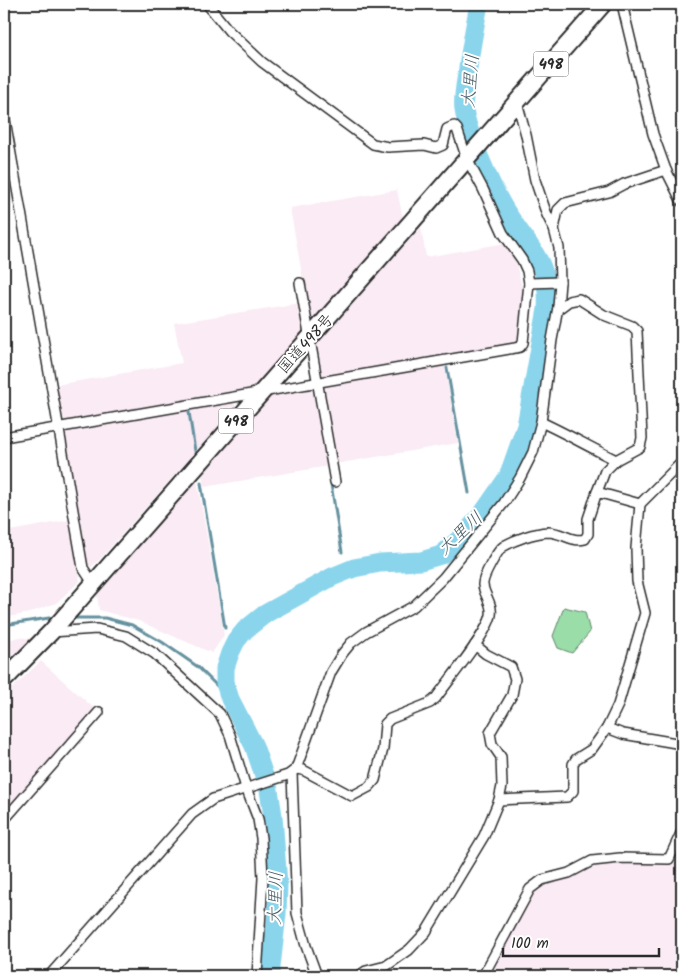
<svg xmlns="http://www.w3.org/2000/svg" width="686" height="980" viewBox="0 0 686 980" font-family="Kalam,'Klee One',sans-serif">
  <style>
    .built { fill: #faebf4 }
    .green { fill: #9adda8; stroke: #62846a }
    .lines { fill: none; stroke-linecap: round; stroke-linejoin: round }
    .stream { stroke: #65919f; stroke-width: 3 }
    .river { stroke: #8bd5ec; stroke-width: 19 }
    .street-casing { stroke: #2b2b2b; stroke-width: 12 }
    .highway-casing { stroke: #2b2b2b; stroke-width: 20 }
    .street { stroke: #fff; stroke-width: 9 }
    .highway { stroke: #fff; stroke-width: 16 }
    .labels { text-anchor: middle; stroke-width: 4; stroke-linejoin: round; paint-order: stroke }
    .shield { fill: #fff; stroke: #6b6b6b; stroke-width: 1 }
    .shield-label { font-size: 15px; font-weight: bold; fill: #2b2b2b }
    .street-label { font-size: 16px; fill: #2b2b2b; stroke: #fff }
    .water-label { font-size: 18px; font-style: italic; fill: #485e65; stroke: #fff }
  </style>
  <rect width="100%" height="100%" fill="#fff"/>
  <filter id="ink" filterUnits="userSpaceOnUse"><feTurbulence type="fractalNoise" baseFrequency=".02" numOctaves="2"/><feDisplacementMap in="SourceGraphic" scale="10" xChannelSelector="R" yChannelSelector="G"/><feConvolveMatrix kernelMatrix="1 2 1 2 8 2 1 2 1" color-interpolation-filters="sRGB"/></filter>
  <g filter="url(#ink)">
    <g class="built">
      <polygon points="397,190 403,218 254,388 62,421 56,385 182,363 174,323 307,302 290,208"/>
      <polygon points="421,227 426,257 506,243 515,259 523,292 519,344 320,379 314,347"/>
      <polygon points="444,363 458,443 335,464 321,385"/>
      <polygon points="315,386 329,466 204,487 202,474 272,394"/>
      <polygon points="232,401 236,406 100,559 91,567 87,564 64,429"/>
      <polygon points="197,480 224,635 212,653 139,621 99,610 97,595"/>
      <polygon points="70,520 80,581 56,603 29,613 4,618 4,532"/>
      <polygon points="18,637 32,639 4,668 4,642"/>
      <polygon points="41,661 97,711 4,814 4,696"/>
      <polygon points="682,841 682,976 488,976 532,891 544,884 590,864 673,863"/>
    </g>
    <polygon class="green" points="564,607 585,612 590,632 572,653 558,648 553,636"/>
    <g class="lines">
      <g class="stream">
        <polyline points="447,368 469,493"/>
        <polyline points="189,412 195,451"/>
        <polyline points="201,483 225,628"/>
        <polyline points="331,484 342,552"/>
        <polyline points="72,618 105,618 132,625 162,642 198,667 230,699"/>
        <polyline points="4,625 49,618"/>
      </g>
      <path class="river" d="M270 976 277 914 278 885 273 816 269 790 254 746 230 699 225 683V668L230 653 236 641 245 630 265 614 332 577 354 568 380 563 421 561 441 555 463 536 483 513 508 477 526 426 547 309C550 263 532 251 509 216 494 194 468 135 464 110 462 96 466 82 468 68 471 47 475 25 479 4"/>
      <defs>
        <g id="street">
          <polyline points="622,4 653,134 666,170 682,202"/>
          <polyline points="4,114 83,568 93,583"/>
          <polyline points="554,229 558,210 565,203 609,192 624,184 666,170"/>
          <polyline points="300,283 335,482"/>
          <polyline points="529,283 560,282"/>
          <polyline points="558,307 561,307 569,301 579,299 604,315 632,326 637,331 642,438 640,447 616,460 605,471 597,492"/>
          <path d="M541 422C567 434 591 448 616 460"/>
          <polyline points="4,437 515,348 520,347 523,343 529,283 527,271 522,260 503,233 483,189 467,159 457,129 454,126 447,129 443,145 436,148 424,145 388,147 373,144 262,62 229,31 207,4"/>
          <polyline points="51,632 97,629 126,636 155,654 220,714 230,735 246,788 258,819 261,838 263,878 257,976"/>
          <polyline points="607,728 623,734 682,744"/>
          <path d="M296 769 303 770 352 796 369 787 375 780 383 749 385 724 390 719 430 703 436 698C448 681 488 633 491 615 493 604 484 595 483 585 482 578 498 549 504 546 516 539 534 533 548 532 562 532 572 543 585 539L588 534V519L597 492 640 504 682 462"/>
          <polyline points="292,773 297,913 306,946 317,976"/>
          <polyline points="499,800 567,797 573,791 573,764 576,759 592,749 607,728 618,705 645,613 637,581 636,548 640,504"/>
          <polyline points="4,820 99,712"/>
          <polyline points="49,976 192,814 213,799 288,775 296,769 331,672 342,654 351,643 366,632 414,606 443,578 504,503 520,478 533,452 541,422 552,340 558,307 560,282 559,248 554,229 547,215 535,180 526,135 517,102"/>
          <polyline points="359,976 366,971 386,966 409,950 426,932 484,836 499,800 502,786 501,757 492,744 490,733 512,695 515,679 511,667 486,654 475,645"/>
          <polyline points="483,976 530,889 542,880 569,873 592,861 620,858 669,859 682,831"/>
        </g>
        <polyline id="highway" points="4,680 51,632 603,4"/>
      </defs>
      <use href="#street" class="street-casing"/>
      <use href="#highway" class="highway-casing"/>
      <use href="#street" class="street"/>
      <use href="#highway" class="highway"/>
    </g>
  </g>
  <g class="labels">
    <g class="shield">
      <rect x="533.5" y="51.5" width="35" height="25" rx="4"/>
      <rect x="218.5" y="408.5" width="35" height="25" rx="4"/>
    </g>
    <g class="shield-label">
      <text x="551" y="69">498</text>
      <text x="236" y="426">498</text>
    </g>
    <g class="street-label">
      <text transform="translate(305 343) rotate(-48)" y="6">国道498号</text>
    </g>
    <g class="water-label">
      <text transform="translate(470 81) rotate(-85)" y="6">大里川</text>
      <text transform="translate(460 533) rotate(-43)" y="6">大里川</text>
      <text transform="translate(275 898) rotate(-88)" y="6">大里川</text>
    </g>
  </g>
  <rect width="686" height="980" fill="none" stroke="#fff" stroke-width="20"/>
  <rect x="10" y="10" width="666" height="960" fill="none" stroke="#2b2b2b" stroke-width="2" filter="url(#ink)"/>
  <path d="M503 948v8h156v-8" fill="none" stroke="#2b2b2b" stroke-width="2.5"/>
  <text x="511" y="948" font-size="15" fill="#2b2b2b" stroke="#ffffff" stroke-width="4" paint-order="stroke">100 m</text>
</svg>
